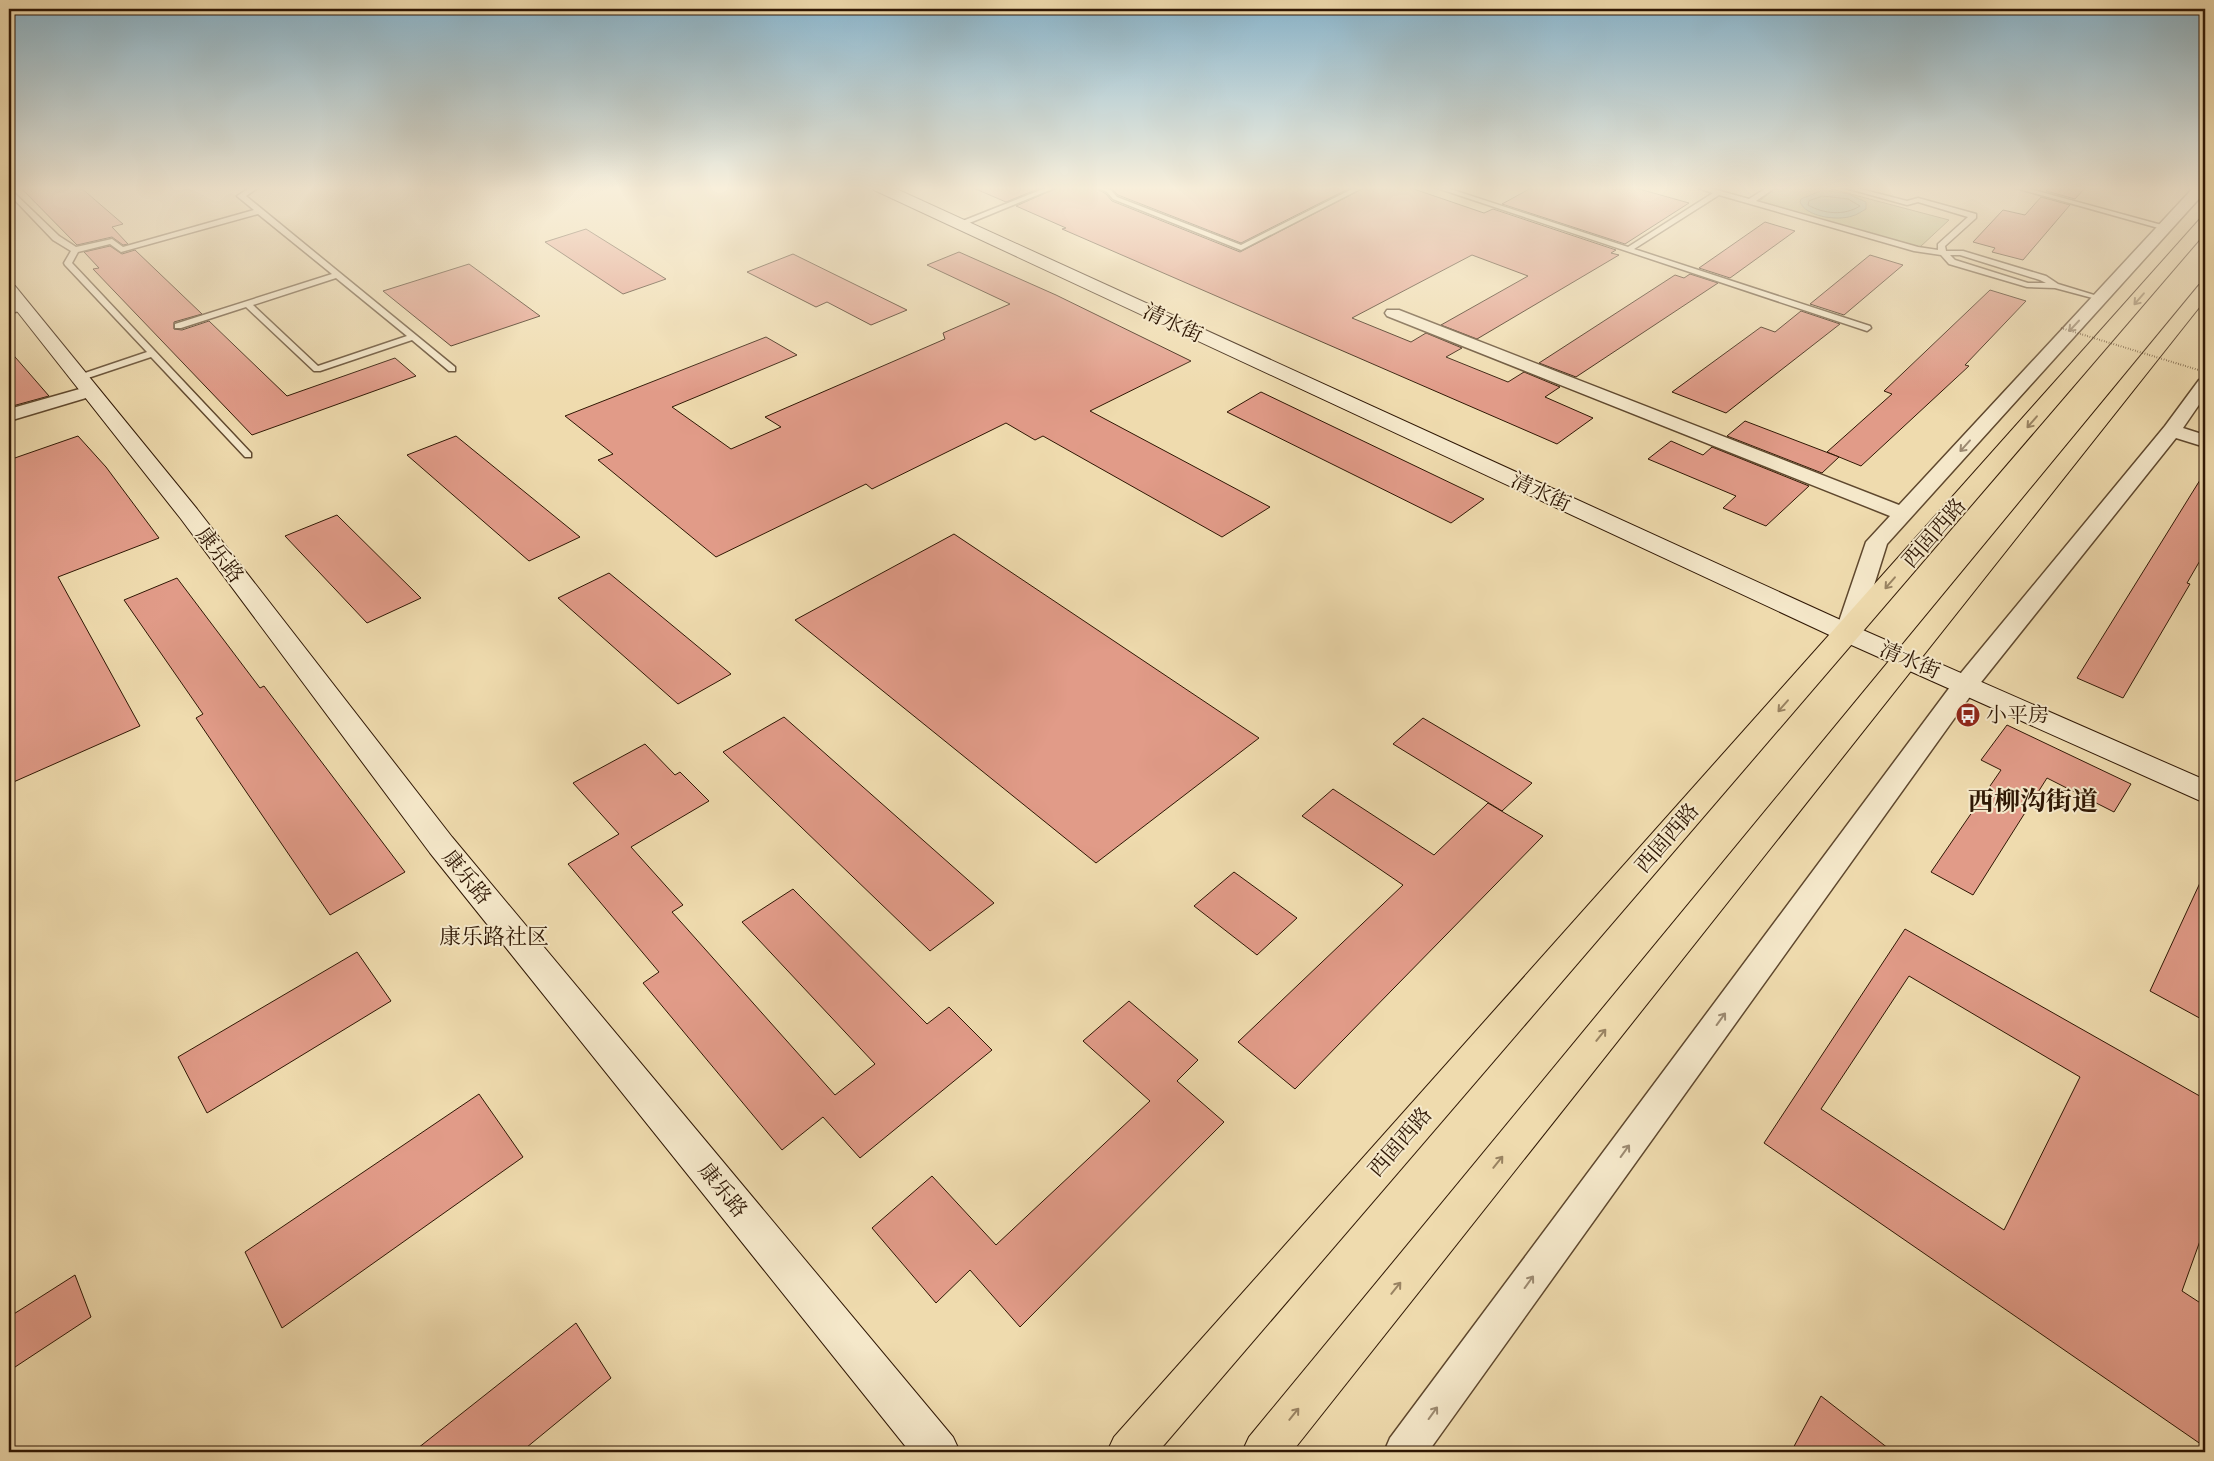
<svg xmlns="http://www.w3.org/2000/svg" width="2214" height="1461" viewBox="0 0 2214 1461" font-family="Cardo,'Noto Serif SC',serif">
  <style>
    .green { fill: #bcbf88; stroke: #766b46 }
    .water { fill: #9abbac; stroke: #6f7969 }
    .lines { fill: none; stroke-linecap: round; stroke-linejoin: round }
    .shore { stroke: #646958; stroke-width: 1 }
    .building { fill: #e19b88; stroke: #2f1704; fill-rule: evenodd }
    .lane-casing { stroke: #5f482e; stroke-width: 3 }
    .street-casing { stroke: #5f482e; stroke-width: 3 }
    .secondary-casing { stroke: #2f1704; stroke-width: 2 }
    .primary-casing { stroke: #2f1704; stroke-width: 2 }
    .lane { fill: #f5e8ca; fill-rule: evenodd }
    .street { fill: #f5e8ca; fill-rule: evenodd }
    .secondary { fill: #f5e8ca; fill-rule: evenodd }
    .primary { fill: #efdbae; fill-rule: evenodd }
    .path-bridge { stroke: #2f1704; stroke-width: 2; stroke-dasharray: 0.5 2; stroke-linecap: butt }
    .oneway { stroke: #998362 }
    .oneway2 { stroke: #9c8a71 }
    .labels { text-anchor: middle; stroke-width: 4; stroke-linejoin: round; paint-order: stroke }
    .street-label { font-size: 21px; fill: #2f1704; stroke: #f5e8ca }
    .poi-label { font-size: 21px; fill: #2f1704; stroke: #f5e8ca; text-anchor: start }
    .neighbourhood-label { font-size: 22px; fill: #2f1704; stroke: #f5e8ca }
    .district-label { font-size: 26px; font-weight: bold; fill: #2f1704; stroke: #f5e8ca }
  </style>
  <rect width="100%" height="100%" fill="#efdbae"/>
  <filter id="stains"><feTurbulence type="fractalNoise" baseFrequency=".004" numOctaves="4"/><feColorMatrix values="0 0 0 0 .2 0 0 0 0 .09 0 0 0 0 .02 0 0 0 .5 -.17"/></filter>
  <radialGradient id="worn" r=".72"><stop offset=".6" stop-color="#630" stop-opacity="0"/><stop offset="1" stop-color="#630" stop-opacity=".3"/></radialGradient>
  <polygon class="green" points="1778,187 1824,187 1949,220 1920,247 1758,202"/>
  <path class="water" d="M1823 190 1848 194 1866 202V209C1862 211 1857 215 1852 216 1838 221 1806 217 1800 202L1801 199Z"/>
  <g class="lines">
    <path class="shore" d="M1823 196 1848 199 1860 206C1844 216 1824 214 1808 205L1809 201Z"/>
  </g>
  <g class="building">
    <polygon points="20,187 80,187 123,224 112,227 128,244 123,245 112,237 77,245"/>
    <polygon points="971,187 1043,187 1006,202"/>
    <polygon points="1059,187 1094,187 1106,194 1112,201 1240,252 1366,187 1408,187 1484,213 1493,209 1616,250 1611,253 1619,255 1477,339 1441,325 1528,276 1472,255 1352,318 1411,342 1426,333 1462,348 1446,357 1508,382 1524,372 1560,387 1545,397 1593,418 1557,444 1062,229 1066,228 1016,206"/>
    <polygon points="1106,187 1352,187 1241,243 1118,195 1112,189"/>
    <polygon points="1533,187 1632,187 1689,203 1625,244 1502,204"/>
    <polygon points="2050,187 2086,187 2075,199 2046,191"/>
    <polygon points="2041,197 2070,205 2023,260 1992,252 1995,248 1973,242 2003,210 2025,215"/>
    <polygon points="1765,222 1795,231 1730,278 1699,268"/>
    <polygon points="586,229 666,279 623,294 545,242"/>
    <polygon points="110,246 122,254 135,250 202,314 174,322 174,329 182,330 209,321 287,396 395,358 416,376 252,435 93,269 99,268 84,252"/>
    <polygon points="959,252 1056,295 1191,361 1090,411 1270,507 1222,537 1043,436 1035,440 1006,423 872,489 866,484 716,557 598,460 613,454 565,416 766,337 797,355 672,407 731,449 781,427 765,417 945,339 943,333 1010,304 927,265"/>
    <polygon points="793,254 907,310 871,325 827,302 816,307 747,272"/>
    <polygon points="1870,255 1903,265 1844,315 1810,304"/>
    <polygon points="469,264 540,316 451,346 383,291"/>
    <polygon points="1690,274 1718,283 1576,377 1539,363 1675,275 1684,278"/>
    <polygon points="1990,290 2026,301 1965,365 1969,366 1861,466 1827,452 1892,394 1884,391"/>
    <polygon points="1801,311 1840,324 1726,413 1672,392 1761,327 1775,332"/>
    <polygon points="9,350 49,396 9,407"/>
    <polygon points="1261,392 1484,499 1451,523 1227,412"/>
    <polygon points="1745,421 1839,457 1822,473 1727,436"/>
    <polygon points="78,436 106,467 159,538 58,577 140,726 9,784 9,460"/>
    <polygon points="456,436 580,537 529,561 407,455"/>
    <polygon points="1671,441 1703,455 1712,447 1809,486 1766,526 1723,508 1736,496 1648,459"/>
    <polygon points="2205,472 2205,552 2187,583 2190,584 2123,698 2077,678"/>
    <polygon points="337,515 421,598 367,623 285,536"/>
    <polygon points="954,534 1259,738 1096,863 795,620"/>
    <polygon points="609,573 731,674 678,704 558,598"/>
    <polygon points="177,578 260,688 264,686 405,872 330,915 196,718 203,714 124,600"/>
    <polygon points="784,717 994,903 930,951 723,752"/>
    <polygon points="1423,718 1532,783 1502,811 1393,744"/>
    <polygon points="2007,725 2131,784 2114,812 2047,778 1973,895 1931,872 2001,770 1981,760"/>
    <polygon points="645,744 675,775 680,772 709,801 631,847 683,905 672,912 835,1095 875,1064 742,922 793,889 927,1024 949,1007 992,1050 860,1158 823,1117 782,1150 643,983 659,972 568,864 619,834 573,783"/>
    <polygon points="1333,789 1434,855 1488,803 1543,836 1295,1089 1238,1042 1403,885 1302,816"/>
    <polygon points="1234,872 1297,918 1257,955 1194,906"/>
    <polygon points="2205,872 2205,1021 2150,991"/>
    <path d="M1905 929 2205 1099V1227L2182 1291 2205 1306V1447L1764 1143ZM1909 976 2080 1077 2004 1230 1821 1109Z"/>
    <polygon points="357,952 391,1001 207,1113 178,1057"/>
    <polygon points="1129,1001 1198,1060 1177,1081 1224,1122 1020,1327 970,1270 936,1303 872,1228 932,1176 996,1245 1150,1101 1083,1041"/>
    <polygon points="479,1094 523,1157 282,1328 245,1252"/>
    <polygon points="75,1275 91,1317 9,1371 9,1317"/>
    <polygon points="576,1323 611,1378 521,1452 413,1452"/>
    <polygon points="1821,1396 1893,1452 1791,1452"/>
  </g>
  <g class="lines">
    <defs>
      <g id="lane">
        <path d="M251 187H259L246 196 455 367V371H449L412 340 320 371H314L246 307 181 328H175V324L332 274 258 214 121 252 110 244 78 252 72 263 251 453V457H245L151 357 82 380H76V376L147 352 65 265 64 263 71 251 53 240 9 194V188L59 236 76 247 112 239 123 247 254 210 237 196ZM336 278 407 336 318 366 253 305Z"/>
        <polygon points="1048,187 1057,187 962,226 955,224"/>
        <polygon points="1096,187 1111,190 1117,197 1241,245 1356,187 1364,187 1241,250 1113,199 1107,192"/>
        <path d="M1434 187H1444L1628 247 1713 193 1695 187H1706L1749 199 1768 187H1776L1756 201 1918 247 1938 250V244L1968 217 1918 202 1907 205 1842 187H1853L1907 201 1918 198 1976 214V218L1945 246 1946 251H1963L2046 276 2058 284 2104 298 2100 300 2055 288 2027 287 1949 264 1941 255 1914 251 1719 195 1634 249 1870 326 1871 328 1867 331ZM1950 255H1960L2040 280 2046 283H2028L1955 260Z"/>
        <polygon points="2012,187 2023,187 2169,227 2162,229"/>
        <polygon points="23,306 27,308 26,310 9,313 9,309"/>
      </g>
      <g id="street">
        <polygon points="2194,187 2205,187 2205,192 1887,544 1859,633 1855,638 1847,640 1839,638 1835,633 1866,542 1890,516 1387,316 1385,313 1387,310 1399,310 1899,505"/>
        <polygon points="2205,379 2205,396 2183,428 2205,435 2205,447 2176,438 1974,691 1428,1452 1384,1452 1390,1438 1956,679 2165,426 2199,380"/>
        <polygon points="90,386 96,387 99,391 96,395 9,421 9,409"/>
      </g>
      <g id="secondary">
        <polygon points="871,187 892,187 1856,627 2205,780 2205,803 1838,639 874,190"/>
        <polygon points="9,285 15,286 197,509 452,837 953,1437 960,1452 910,1452 430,853 181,519 9,301"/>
      </g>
      <g id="primary">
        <polygon points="2205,218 2205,233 1158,1452 1107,1452 1114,1437 2199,220"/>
        <polygon points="2205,284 2205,300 1292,1452 1242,1452 1249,1437 2199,285"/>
      </g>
    </defs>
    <use href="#lane" class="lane-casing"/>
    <use href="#street" class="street-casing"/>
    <use href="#secondary" class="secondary-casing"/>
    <use href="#primary" class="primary-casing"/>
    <use href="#lane" class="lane"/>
    <use href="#street" class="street"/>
    <use href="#secondary" class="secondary"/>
    <use href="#primary" class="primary"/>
    <polyline class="path-bridge" points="2061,328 2205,372"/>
  </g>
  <defs><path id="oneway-shaft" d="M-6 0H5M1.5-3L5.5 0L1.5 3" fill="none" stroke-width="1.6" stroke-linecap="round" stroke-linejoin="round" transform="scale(1.25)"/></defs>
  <g class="oneway">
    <use href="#oneway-shaft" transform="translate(2139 299) rotate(131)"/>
    <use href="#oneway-shaft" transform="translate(2032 422) rotate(131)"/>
    <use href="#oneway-shaft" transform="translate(1890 583) rotate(131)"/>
    <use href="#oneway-shaft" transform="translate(1783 706) rotate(131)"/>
    <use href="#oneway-shaft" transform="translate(1601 1035) rotate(-51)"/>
    <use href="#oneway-shaft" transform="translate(1498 1162) rotate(-51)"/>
    <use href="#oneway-shaft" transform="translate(1396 1288) rotate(-51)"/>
    <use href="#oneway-shaft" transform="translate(1294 1414) rotate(-51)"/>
  </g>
  <g class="oneway2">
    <use href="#oneway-shaft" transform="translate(2074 326) rotate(133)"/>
    <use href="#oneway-shaft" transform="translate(1965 446) rotate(132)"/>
    <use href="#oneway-shaft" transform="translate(1721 1019) rotate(-54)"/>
    <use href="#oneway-shaft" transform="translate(1625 1151) rotate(-54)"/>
    <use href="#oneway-shaft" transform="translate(1529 1282) rotate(-54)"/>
    <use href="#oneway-shaft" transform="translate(1433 1413) rotate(-54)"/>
  </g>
  <linearGradient id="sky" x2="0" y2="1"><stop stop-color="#89b7d0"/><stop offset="0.48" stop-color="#f8efdb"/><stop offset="1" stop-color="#f8efdb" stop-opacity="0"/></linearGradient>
  <rect width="2214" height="392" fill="url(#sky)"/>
  <defs>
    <symbol id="bus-disc" viewBox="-11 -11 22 22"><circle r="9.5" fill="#8f2418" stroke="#f5e8ca"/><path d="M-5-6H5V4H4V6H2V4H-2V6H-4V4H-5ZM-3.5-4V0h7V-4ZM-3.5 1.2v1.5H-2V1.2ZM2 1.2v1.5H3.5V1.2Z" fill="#fff"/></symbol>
  </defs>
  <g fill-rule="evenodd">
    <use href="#bus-disc" x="1954" y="701" width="28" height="28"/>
  </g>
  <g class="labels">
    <g class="street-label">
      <text transform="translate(1173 323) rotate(25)" y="7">清水街</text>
      <text transform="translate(1541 492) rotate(25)" y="7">清水街</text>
      <text transform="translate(1934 533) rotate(-49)" y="7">西固西路</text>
      <text transform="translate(220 555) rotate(53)" y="7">康乐路</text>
      <text transform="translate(1910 660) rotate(23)" y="7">清水街</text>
      <text transform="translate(1667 838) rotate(-49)" y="7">西固西路</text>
      <text transform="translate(467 877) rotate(51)" y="7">康乐路</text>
      <text transform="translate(1400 1142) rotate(-49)" y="7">西固西路</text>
      <text transform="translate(723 1190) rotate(51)" y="7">康乐路</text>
    </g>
    <g class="poi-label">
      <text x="1986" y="722">小平房</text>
    </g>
    <g class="neighbourhood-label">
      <text x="494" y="944">康乐路社区</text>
    </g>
    <g class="district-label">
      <text x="2033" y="810">西柳沟街道</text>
    </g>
  </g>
  <rect width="2214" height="1461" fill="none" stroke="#efdbae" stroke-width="30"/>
  <rect x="10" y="10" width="2194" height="1441" fill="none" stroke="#2f1704" stroke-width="2.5"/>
  <rect x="15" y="15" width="2184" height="1431" fill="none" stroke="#2f1704"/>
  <rect width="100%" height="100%" filter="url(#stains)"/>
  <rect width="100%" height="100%" fill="url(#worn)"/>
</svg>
